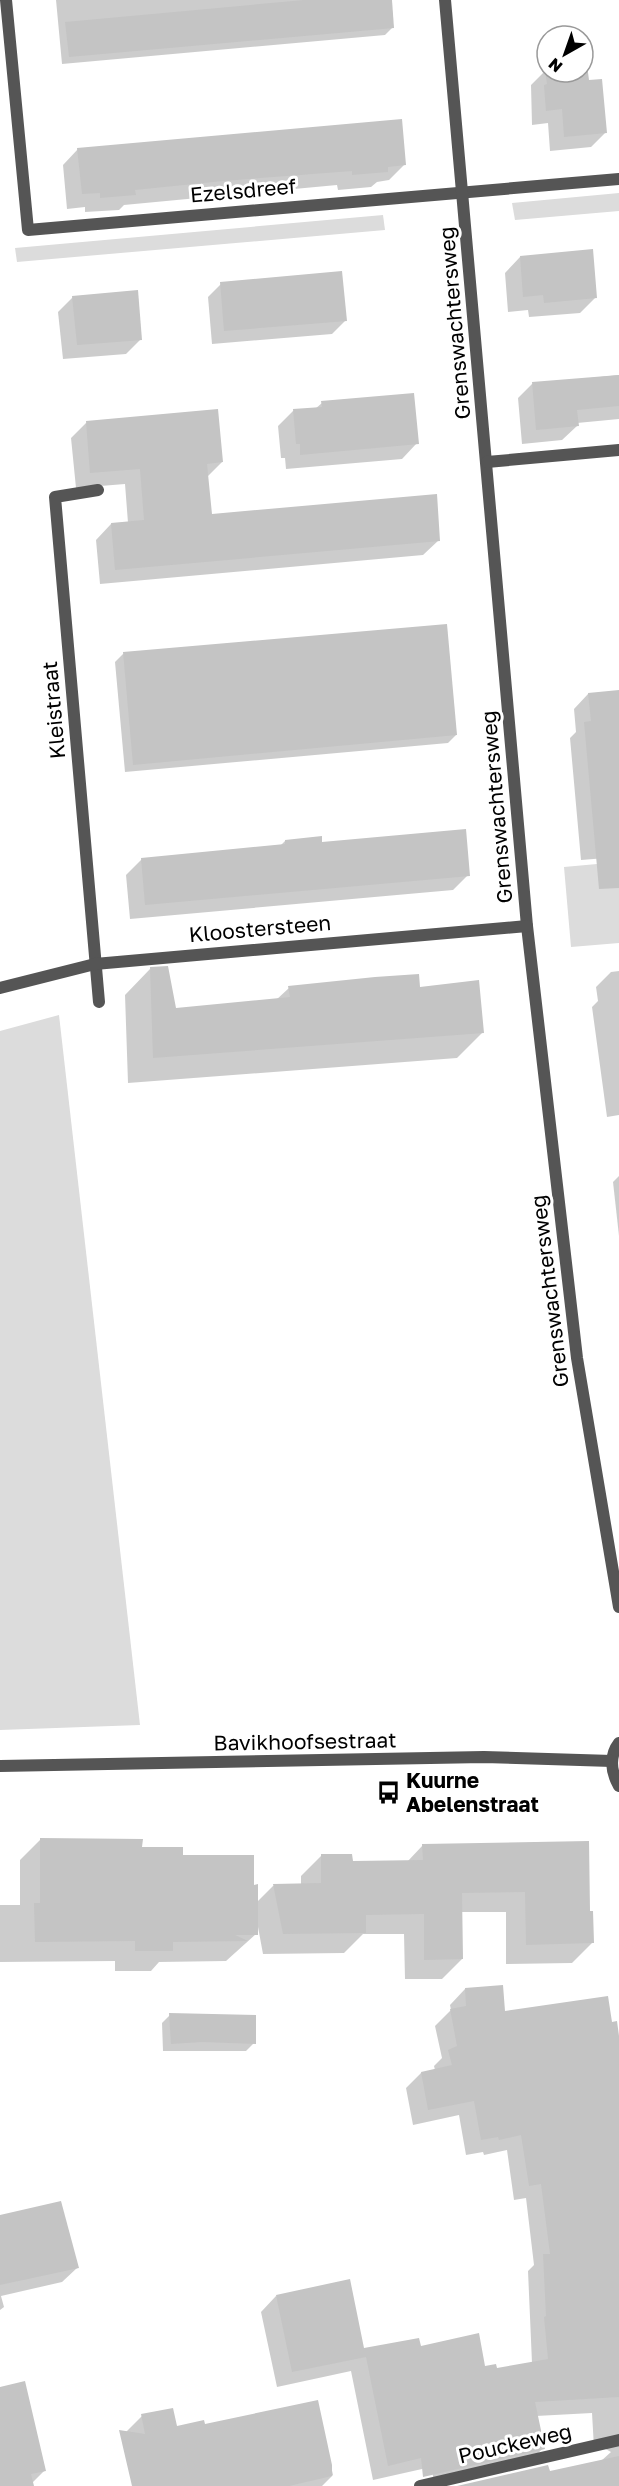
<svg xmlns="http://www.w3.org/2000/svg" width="619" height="2486" viewBox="0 0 619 2486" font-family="'Golos Text',sans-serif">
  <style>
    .green { fill: #dcdcdc }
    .shadow { fill: #0003 }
    .building { fill: #c4c4c4 }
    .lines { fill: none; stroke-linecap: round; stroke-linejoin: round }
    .minor { stroke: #555; stroke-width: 12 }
    .tertiary { stroke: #555; stroke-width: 12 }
    .labels { text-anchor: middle; stroke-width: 6; stroke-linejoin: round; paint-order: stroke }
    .street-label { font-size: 21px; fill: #000; stroke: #fff }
    .poi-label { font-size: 21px; font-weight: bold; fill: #000; stroke: #fff; text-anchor: start }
  </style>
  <rect width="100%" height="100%" fill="#fff"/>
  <g class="green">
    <polygon points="619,193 619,211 515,220 512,203"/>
    <polygon points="383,215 385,230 17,262 15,248"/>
    <polygon points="619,862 619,943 571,947 564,867"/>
    <polygon points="59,1015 140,1725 0,1730 0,1031"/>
  </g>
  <g class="shadow">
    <polygon points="56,0 390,0 393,27 385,35 62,64"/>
    <polygon points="583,67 605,133 591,147 550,151 548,123 532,125 531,85 546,70 547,72 583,72"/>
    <polygon points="78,149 404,165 389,180 377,182 371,187 338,190 337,185 124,205 119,210 85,212 85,207 67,209 63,165"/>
    <polygon points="520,257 595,298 580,313 529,317 528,310 508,312 505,273"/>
    <polygon points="221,284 345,321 332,334 212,344 208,297"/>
    <polygon points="73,297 141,339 126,354 63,359 58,312"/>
    <polygon points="619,375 619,419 577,423 577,426 562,440 522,444 518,398 532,384"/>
    <polygon points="322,403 417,443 402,459 286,469 285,458 281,458 278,426 293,411 315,409"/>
    <polygon points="86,423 222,462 207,477 210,516 439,540 423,555 100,584 96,540 111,524 128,523 125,484 76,488 71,438"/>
    <polygon points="123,654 456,735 448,743 125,772 115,662"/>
    <polygon points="619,691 619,857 581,860 570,738 576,732 574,709 588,694"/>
    <polygon points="285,841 321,843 468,875 453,890 130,919 126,875 142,859 280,846"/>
    <polygon points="150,969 175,1009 276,1000 289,988 419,989 482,1033 457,1058 128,1083 125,995"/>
    <polygon points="619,971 619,1115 607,1117 592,1007 598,1001 596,987 611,972"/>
    <polygon points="619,1176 619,1236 613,1182"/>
    <polygon points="40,1840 141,1849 181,1857 253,1886 257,1902 273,1886 301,1885 301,1876 321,1856 351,1863 407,1862 423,1845 588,1912 592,1943 572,1963 506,1964 506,1912 461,1912 462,1959 442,1979 405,1979 404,1934 363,1934 344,1953 263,1954 258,1927 256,1934 226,1961 159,1962 151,1971 115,1971 115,1961 0,1962 0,1905 20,1905 20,1860"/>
    <polygon points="465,1989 504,2013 610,2024 619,2046 619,2486 463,2486 548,2473 601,2461 611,2452 602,2447 594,2448 592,2413 536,2416 543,2448 528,2464 435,2485 431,2467 373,2480 351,2371 277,2387 261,2312 276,2296 363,2350 420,2347 496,2370 532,2363 528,2271 534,2265 526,2198 514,2200 507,2150 484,2155 483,2152 466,2155 459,2115 413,2125 406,2088 421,2073 435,2070 434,2066 442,2058 435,2026 451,2010 450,2005"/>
    <polygon points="170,2015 254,2043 246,2051 163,2051 162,2023"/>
    <polygon points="0,2217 77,2268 62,2282 1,2296 4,2307 0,2310"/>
    <polygon points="0,2388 45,2470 32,2483 32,2486 0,2486"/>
    <polygon points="317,2402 333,2475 322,2486 145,2486 125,2433 142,2416 176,2428 204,2426"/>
  </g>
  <g class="building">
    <polygon points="304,0 392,0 394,28 69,57 65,22"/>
    <polygon points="583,65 587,65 589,80 602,79 607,133 564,137 562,109 546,111 544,85 547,84 545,69 547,72 583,72"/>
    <polygon points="402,119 406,165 388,167 388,172 352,175 352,171 223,181 135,190 136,195 100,198 100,193 82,194 77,148"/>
    <polygon points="593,249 597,298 544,303 543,295 523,297 520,256"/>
    <polygon points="342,271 347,321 224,331 220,282"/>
    <polygon points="138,290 142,340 77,345 72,296"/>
    <polygon points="619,375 619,406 577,410 579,426 536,430 532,382"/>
    <polygon points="414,393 419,444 300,455 300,444 296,444 293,409 322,407 321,401"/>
    <polygon points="218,409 223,462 207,464 212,514 437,494 440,541 115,570 111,523 144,520 140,469 90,473 86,421"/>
    <polygon points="447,624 457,735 133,765 123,652"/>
    <polygon points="619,690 619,888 599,889 584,722 591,721 588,693"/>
    <polygon points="466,829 470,876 145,905 141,858 285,844 285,840 322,836 322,842"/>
    <polygon points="168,966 176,1008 290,997 288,986 375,977 419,974 420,987 479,980 484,1033 153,1058 150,967"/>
    <polygon points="40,1838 143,1839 142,1847 183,1847 183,1855 254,1855 254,1885 258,1884 258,1935 235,1935 248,1941 173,1942 173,1951 135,1951 135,1941 35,1942 34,1903 40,1903"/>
    <polygon points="589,1841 590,1911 593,1911 594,1943 526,1945 525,1892 462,1893 463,1959 424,1960 424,1914 366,1915 366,1933 283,1934 273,1884 321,1883 321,1854 352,1854 353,1861 423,1860 422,1844"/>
    <polygon points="503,1985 505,2011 608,1996 612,2022 617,2021 619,2036 619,2397 535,2402 545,2449 423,2477 421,2458 388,2466 366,2357 292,2372 276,2295 350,2279 364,2348 419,2338 421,2346 479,2333 485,2366 496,2364 497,2368 548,2359 544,2317 546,2316 543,2254 550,2254 541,2184 529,2186 521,2135 499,2140 498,2137 481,2140 474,2101 428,2110 421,2072 452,2065 448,2050 457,2046 450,2009 466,2006 465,1988"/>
    <polygon points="169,2013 256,2015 256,2044 202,2042 171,2044"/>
    <polygon points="61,2201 79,2268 0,2285 0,2215"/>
    <polygon points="25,2381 46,2471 31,2474 34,2486 0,2486 0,2387"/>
    <polygon points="318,2400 332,2465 332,2476 289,2486 132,2486 119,2430 145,2434 141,2414 173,2408 177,2426 204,2420 205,2424"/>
    <polygon points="619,2456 619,2486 457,2486 548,2465 550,2471"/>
  </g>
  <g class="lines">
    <g class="minor">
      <polyline points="6,0 28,230 619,179"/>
      <polyline points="445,0 527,926 577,1358 619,1607"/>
      <polyline points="487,462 619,450"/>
      <polyline points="98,490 55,497 99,1002"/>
      <polyline points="0,988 95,964 527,926"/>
      <polyline points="420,2486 619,2440"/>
    </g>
    <g class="tertiary">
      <path d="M619 1743C609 1756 611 1772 619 1786"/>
      <polyline points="0,1766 484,1757 612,1761"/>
    </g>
  </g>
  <defs>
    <symbol id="bus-bare" viewBox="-9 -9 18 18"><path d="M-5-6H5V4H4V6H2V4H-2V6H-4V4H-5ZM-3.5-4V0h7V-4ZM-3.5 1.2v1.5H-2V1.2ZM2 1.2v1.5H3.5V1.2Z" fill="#000" stroke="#fff" stroke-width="2.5" paint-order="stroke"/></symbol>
  </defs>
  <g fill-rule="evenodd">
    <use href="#bus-bare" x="372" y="1776" width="33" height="33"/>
  </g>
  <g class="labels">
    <g class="street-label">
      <text transform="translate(243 191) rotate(-5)" y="7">Ezelsdreef</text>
      <text transform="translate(455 323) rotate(-95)" y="7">Grenswachtersweg</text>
      <text transform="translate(54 710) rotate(-95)" y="7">Kleistraat</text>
      <text transform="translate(497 807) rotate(-95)" y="7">Grenswachtersweg</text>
      <text transform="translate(260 929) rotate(-5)" y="7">Kloostersteen</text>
      <text transform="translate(550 1291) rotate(-97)" y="7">Grenswachtersweg</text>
      <text transform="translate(305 1742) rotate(-1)" y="7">Bavikhoofsestraat</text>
      <text transform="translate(515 2444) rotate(-13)" y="7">Pouckeweg</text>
    </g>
    <g class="poi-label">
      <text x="406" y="1788">Kuurne<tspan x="406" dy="24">Abelenstraat</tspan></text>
    </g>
  </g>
  <g transform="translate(565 54) rotate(220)"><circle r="28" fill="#ffffff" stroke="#999999" stroke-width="1.5"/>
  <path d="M0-4.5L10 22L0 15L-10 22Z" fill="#000000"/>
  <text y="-9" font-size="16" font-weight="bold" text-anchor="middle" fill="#000000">N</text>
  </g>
</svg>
